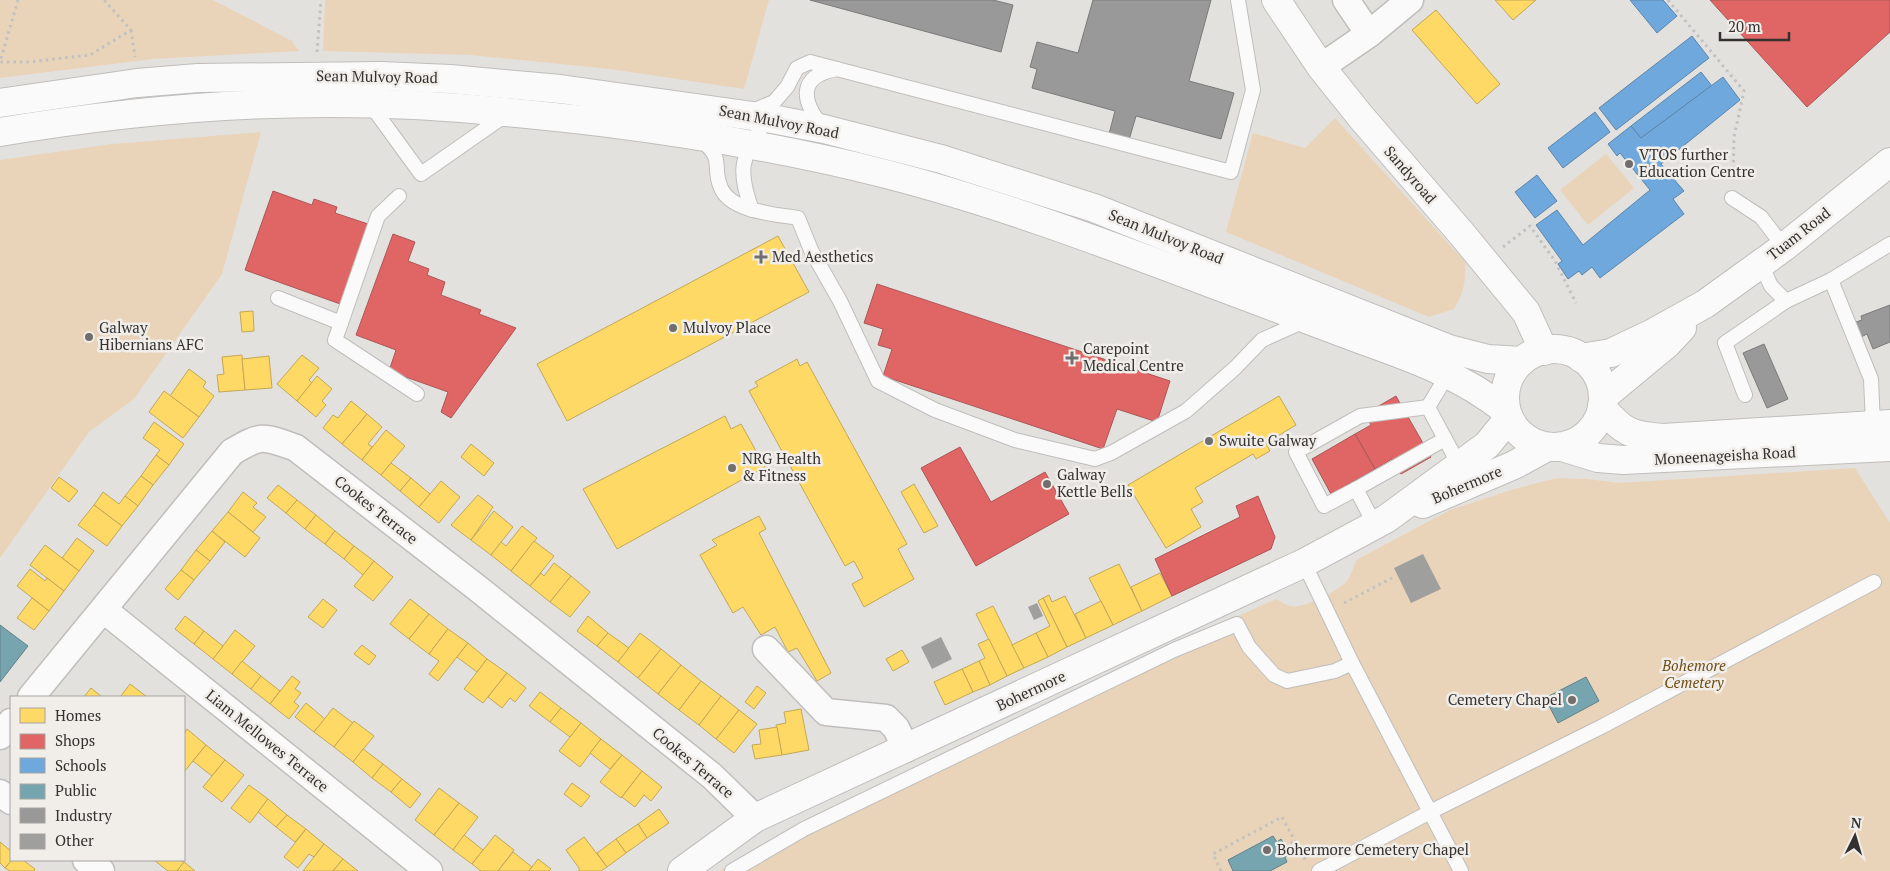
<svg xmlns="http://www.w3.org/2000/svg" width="1890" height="871" viewBox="0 0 1890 871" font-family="'PT Serif',serif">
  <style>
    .green { fill: #e9d4b9 }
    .homes { fill: #ffd966; stroke: #c2a756 }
    .shops { fill: #e06666; stroke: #ac5656 }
    .schools { fill: #6fa8dc; stroke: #5d85a9 }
    .public { fill: #76a5af; stroke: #628289 }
    .industry { fill: #999; stroke: #7b7a7a }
    .building { fill: #9f9f9e }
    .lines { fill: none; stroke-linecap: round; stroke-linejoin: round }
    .lane-casing { stroke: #c0bebc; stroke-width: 16 }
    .street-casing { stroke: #c0bebc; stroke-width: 29 }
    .secondary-casing { stroke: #c0bebc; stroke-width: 30 }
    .path { stroke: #c1c1c0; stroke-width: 3; stroke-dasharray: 2.5 4; stroke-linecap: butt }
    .lane { stroke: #fbfafa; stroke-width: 14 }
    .street { stroke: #fbfafa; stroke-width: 26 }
    .secondary { stroke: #fbfafa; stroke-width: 28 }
    .poi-dot { fill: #716f6e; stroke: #f1eeea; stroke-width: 2 }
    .labels { text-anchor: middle; stroke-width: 5; stroke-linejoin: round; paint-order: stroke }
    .street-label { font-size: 15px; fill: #343231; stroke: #f1eeea }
    .poi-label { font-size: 15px; fill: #343231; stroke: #f1eeea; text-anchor: start }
    .park-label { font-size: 15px; font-style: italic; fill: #6e4c14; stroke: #f1eeea }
  </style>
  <rect width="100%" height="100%" fill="#e3e1de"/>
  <g class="green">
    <polygon points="0,0 213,0 292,41 299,51 153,59 0,78"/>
    <polygon points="325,0 769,0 744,89 610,69 470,55 323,51"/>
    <path d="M1335 118 1465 262C1466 281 1464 293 1454 309L1429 317 1226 232 1253 133 1305 148Z"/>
    <polygon points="261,132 222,274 134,399 89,432 0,558 0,160 112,144"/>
    <polygon points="1606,154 1634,188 1588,225 1560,190"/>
    <path d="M1855 468 1890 523V871H719C898 767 1088 685 1276 599 1283 603 1290 608 1298 606 1311 604 1333 593 1344 584 1351 578 1353 568 1356 560L1450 510 1511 490 1557 478 1587 479 1619 483Z"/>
  </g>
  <g class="homes">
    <polygon points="1495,0 1536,0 1513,20"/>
    <polygon points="1436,10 1500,84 1477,104 1412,30"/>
    <polygon points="778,236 809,292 567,421 537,364"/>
    <polygon points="253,311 254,331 242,332 240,312"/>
    <polygon points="242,355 245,390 219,392 217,375 224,374 222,357"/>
    <polygon points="302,355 319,368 309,380 312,383 297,401 277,384"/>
    <polygon points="269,356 272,388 245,390 242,359"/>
    <polygon points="797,359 800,366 807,362 907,544 898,549 914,579 864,607 852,584 863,578 854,561 845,566 749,391 758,386 755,382"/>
    <polygon points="189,369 206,382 203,387 214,396 199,417 170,396"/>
    <polygon points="317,376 332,389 322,401 326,405 316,417 297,401"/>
    <polygon points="164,391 199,417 183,438 149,412"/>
    <polygon points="1279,396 1296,425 1266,443 1270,451 1256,459 1253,454 1195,488 1203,502 1191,509 1201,527 1166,548 1128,485"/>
    <polygon points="351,401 367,414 342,444 323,428 333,415 338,418"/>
    <polygon points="367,414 382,427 368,444 372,447 362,460 342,444"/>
    <polygon points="725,416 731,429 741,424 765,467 617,549 583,489"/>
    <polygon points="154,422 184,444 169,465 156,455 160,450 143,438"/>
    <polygon points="386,430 405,446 381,475 362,460"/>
    <polygon points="471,444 494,463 484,476 461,457"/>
    <polygon points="156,455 169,465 153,485 141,476"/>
    <polygon points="391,463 411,478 400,491 381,475"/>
    <polygon points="141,476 153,485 138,506 125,496"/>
    <polygon points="59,477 78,491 69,502 51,488"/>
    <polygon points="411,478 430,494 419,507 400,491"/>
    <polygon points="441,481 460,497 439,523 419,507"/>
    <polygon points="914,484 938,526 924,533 901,492"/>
    <polygon points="278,485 297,500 286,513 267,498"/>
    <polygon points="103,492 119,504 125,496 138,506 122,526 94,505"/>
    <polygon points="243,492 257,503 253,507 266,517 253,532 228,512"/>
    <polygon points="478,495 493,507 471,540 451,525"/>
    <polygon points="297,500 316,515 305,529 286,513"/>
    <polygon points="94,505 122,526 107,546 78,525"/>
    <polygon points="494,511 513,527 491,555 471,540"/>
    <polygon points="228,512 260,538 245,557 212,531"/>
    <polygon points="316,515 335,531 325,544 305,529"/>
    <polygon points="759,516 766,529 759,533 831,673 817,681 797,648 788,652 775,627 761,635 743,607 733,613 700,555 717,545 712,540"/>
    <polygon points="522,526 537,538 511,571 491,555 501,542 506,546"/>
    <polygon points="212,531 225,542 210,561 196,550"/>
    <polygon points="335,531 354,546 344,559 325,544"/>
    <polygon points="77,538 94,551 79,571 62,558"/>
    <polygon points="534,541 554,556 530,586 511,571"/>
    <polygon points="45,545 79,571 64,591 30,565"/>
    <polygon points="354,546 374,561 363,575 344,559"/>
    <polygon points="196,550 210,561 194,580 181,570"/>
    <polygon points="374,561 393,577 373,601 354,586"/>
    <polygon points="554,563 571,576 550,602 530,586 541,573 544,576"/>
    <polygon points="1119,564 1142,611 1113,625 1089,578"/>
    <polygon points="30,569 45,581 47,578 64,591 49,611 17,586"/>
    <polygon points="181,570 194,580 178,600 165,589"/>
    <polygon points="1160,573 1172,596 1142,611 1131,587"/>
    <polygon points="571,576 590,592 570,617 550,602"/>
    <polygon points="1049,595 1052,602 1065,596 1086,638 1067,647 1043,598"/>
    <polygon points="32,598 49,611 34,630 17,618"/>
    <polygon points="1043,598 1067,647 1048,657 1036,633 1050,626 1038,601"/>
    <polygon points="323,599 337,610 323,628 308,617"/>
    <polygon points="410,599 429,614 409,639 390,624"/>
    <polygon points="1101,601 1113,625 1086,638 1075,614"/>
    <polygon points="993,606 1024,668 1007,676 976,614"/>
    <polygon points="429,614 448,629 429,654 409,639"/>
    <polygon points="185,616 204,631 194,644 175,629"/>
    <polygon points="588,616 608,633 597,646 577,631"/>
    <polygon points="448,629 468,643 438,681 429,674 439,661 429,654"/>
    <polygon points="235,630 255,646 232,674 213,659"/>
    <polygon points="204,631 223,646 213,659 194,644"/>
    <polygon points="608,633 629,648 618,662 597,646"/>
    <polygon points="640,633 661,649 638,678 618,662"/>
    <polygon points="1036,633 1048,657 1024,668 1012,645"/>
    <polygon points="989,639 1007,676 990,685 979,661 985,658 978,644"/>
    <polygon points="468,643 487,659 477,672 457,657"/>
    <polygon points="362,645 376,656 369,665 354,654"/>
    <polygon points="661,649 681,665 658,694 638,678"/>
    <polygon points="902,650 909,662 893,671 886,659"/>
    <polygon points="487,659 507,673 483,703 464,689"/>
    <polygon points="242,661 261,676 251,689 232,674"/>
    <polygon points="979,661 990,685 973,692 962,669"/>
    <polygon points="681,665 701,681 679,710 658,694"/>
    <polygon points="962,669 973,692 945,705 934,682"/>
    <polygon points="507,673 526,688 515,702 510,698 502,708 488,697"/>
    <polygon points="261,676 280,691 270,704 251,689"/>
    <polygon points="292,676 300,682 295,689 301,693 294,702 299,706 289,719 270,704"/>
    <polygon points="701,681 721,696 699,725 679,710"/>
    <polygon points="130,684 147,697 120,697"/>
    <polygon points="757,686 766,693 754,709 745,702"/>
    <polygon points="91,688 102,697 84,697"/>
    <polygon points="540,692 561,708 550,722 529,706"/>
    <polygon points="721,696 739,710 716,739 699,725"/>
    <polygon points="306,703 325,719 314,732 295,717"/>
    <polygon points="333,708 353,723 334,747 314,732"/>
    <polygon points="561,708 581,723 570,737 550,722"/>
    <polygon points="801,709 809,750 782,755 776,725 786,723 784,712"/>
    <polygon points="739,710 757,724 734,753 716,739"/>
    <polygon points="354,721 374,736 353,762 334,747"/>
    <polygon points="581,723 601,739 580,767 559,751"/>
    <polygon points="777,727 782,755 755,759 752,745 761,744 759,730"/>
    <polygon points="187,729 206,745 184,772 184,734"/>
    <polygon points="601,739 622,755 610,769 590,753"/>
    <polygon points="206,745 225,760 212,776 193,761"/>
    <polygon points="363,749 383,764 372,778 353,762"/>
    <polygon points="622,755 642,771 621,798 600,782"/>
    <polygon points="225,760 244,775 222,802 203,787"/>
    <polygon points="383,764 402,779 391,792 372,778"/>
    <polygon points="642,771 662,787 651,801 644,795 635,807 622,797"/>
    <polygon points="402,779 421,794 410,808 391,792"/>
    <polygon points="572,783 590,796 581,807 564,794"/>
    <polygon points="249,785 268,799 250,823 231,808"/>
    <polygon points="439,788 459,803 434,835 415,820"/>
    <polygon points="268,799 287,815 276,827 258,812"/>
    <polygon points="459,803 478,817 453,850 434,835"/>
    <polygon points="659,809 669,823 647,838 638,824"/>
    <polygon points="287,815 306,829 295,842 276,827"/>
    <polygon points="638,824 647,838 626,853 616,839"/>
    <polygon points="306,829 324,844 314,857 309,854 298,868 284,857"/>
    <polygon points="464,835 483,850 472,864 453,850"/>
    <polygon points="495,835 514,850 498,871 481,871 472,864"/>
    <polygon points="584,837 607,867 601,871 579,871 579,868 566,850"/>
    <polygon points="616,839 626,853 607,867 597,853"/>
    <polygon points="0,842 11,851 12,860 5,868 0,863"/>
    <polygon points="324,844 343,859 333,871 303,871"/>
    <polygon points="513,852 532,867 529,871 498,871"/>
    <polygon points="343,859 358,871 333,871"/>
    <polygon points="538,859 551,869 549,871 529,871"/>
    <polygon points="12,860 23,860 35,869 34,871 10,871 5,868"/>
    <polygon points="154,860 180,860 184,862 177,871 168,871"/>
    <polygon points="184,862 195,871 177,871"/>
  </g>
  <g class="shops">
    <polygon points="1710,0 1890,0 1890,32 1807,107"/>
    <polygon points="273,191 312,205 314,199 337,207 335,213 371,225 343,305 245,270"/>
    <polygon points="393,234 415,242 408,261 429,269 427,275 445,282 441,295 481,310 479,314 516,328 451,418 441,412 448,392 389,371 396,350 356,335"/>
    <polygon points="877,284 1170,381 1157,422 1117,409 1103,449 883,376 892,349 878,345 883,329 864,323"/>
    <polygon points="1396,396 1431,457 1401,474 1392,459 1375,469 1355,434 1371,425 1365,414"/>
    <polygon points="1355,434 1375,469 1331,494 1312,459"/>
    <polygon points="960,447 991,502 1045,472 1069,514 976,566 921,468"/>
    <polygon points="1258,496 1275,537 1271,549 1172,596 1155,559 1240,517 1236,506"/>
  </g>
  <g class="schools">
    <polygon points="1630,0 1663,0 1677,16 1657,33"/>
    <polygon points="1692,36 1709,58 1616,130 1599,108"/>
    <polygon points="1701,72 1712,86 1641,138 1631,126"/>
    <polygon points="1723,77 1740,100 1661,164 1684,191 1673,199 1684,214 1600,278 1592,267 1582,275 1579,271 1568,279 1558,264 1562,261 1536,225 1557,210 1583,245 1650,190 1620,153 1617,156 1608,144 1631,126 1641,138"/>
    <polygon points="1595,112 1610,132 1563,168 1548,148"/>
    <polygon points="1537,175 1557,201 1535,218 1515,192"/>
  </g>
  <g class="public">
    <polygon points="0,625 28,646 0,682"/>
    <polygon points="1586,677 1599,701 1558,723 1545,698"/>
    <polygon points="1273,836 1277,842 1281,839 1290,854 1285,857 1287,862 1270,871 1233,871 1228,860"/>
  </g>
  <g class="industry">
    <polygon points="810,0 993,0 1013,5 1001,52"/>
    <polygon points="1093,0 1211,0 1189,81 1234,93 1221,139 1136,116 1129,140 1109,134 1115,111 1032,88 1037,69 1030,67 1037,42 1078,53"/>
    <polygon points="1890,305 1890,342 1873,349 1867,334 1861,337 1856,322 1862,320 1861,316"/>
    <polygon points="1764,344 1788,399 1767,408 1743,353"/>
  </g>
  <g class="building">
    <polygon points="1423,554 1441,589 1411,603 1394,568"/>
    <polygon points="1037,603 1043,616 1034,620 1028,607"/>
    <polygon points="941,637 952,659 932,669 921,647"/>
  </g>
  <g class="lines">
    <defs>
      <g id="lane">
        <polyline points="370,104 421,174 507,114"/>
        <polyline points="750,112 774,102 787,87 797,68 810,62 1231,172 1253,90 1238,0"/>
        <path d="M822 126C801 100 798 76 837 69"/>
        <path d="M701 140C726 161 711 165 721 188 731 212 776 214 798 218L811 250 840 301 878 381 935 410 1015 440 1095 459 1111 453 1186 411 1235 368 1262 340 1304 321"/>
        <polyline points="1732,198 1761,217 1784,247"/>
        <path d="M752 210C735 164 744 157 767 118"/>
        <polyline points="1761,264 1771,286 1786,301 1831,280 1871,379 1873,425"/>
        <polyline points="1831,280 1890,244"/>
        <polyline points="278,298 341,323 378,216 399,196"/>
        <polyline points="341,323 335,340 417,394"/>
        <polyline points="1448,374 1428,407 1459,465"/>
        <polyline points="1745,395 1725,343 1786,301"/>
        <polyline points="1356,489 1324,506 1296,452 1360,416 1428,407"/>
        <polyline points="1375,525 1356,489 1445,439"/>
        <polyline points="1304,563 1352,663 1461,871"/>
        <polyline points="732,871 804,829 1174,650 1237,624 1249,647 1274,675 1287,681 1335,671 1352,663"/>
        <polyline points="1319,871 1430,812 1601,727 1874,582"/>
      </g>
      <g id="street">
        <polyline points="1346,0 1369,34"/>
        <polyline points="1321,67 1369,34 1410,0"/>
        <polyline points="104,610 429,871"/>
        <polyline points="766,649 826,712 886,718 896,728 906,749"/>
        <path d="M31 697 232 452C262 434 263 436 296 448L476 587 712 776 755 818"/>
        <polyline points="0,736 11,722"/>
        <polyline points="0,793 11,801"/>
        <polyline points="86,860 101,871"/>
      </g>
      <g id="secondary">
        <polyline points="1276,0 1321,67 1361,117 1461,233 1526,312 1544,351"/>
        <polyline points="0,103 137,83 198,78 381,76 450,79 560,89 767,118 824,129 941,159 1094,208 1449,349 1488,359 1522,361"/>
        <path d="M0 132C136 109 276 98 414 105 476 108 539 115 601 122 697 134 792 150 886 174 1007 205 1125 251 1242 295 1281 310 1320 324 1359 339 1410 357 1463 376 1506 411"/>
        <circle cx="1554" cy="398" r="49"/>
        <polyline points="1581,358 1611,353 1651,334 1705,304 1784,247 1890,162"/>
        <polyline points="1603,397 1667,344 1682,328"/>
        <path d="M1602 407C1622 432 1632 436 1663 438L1890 424"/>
        <polyline points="1562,447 1598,458 1623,460 1890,447"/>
        <polyline points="1423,504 1514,465 1547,447"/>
        <polyline points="682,871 755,818 1304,563 1386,519 1487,445 1509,418"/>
      </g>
    </defs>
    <use href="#lane" class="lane-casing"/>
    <use href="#street" class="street-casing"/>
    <use href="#secondary" class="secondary-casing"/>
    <g class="path">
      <polyline points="18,0 0,62 29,62 90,55 131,30 104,0"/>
      <polyline points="1668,0 1744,91 1734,137 1733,180"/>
      <polyline points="131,30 135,57"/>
      <polyline points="317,52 321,0"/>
      <polyline points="1503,247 1530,226 1555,261 1576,303"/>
      <polyline points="1344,603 1392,578"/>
      <polyline points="1285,846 1295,841"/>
      <polyline points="1221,871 1213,854 1282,817 1306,861"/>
    </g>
    <use href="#lane" class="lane"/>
    <use href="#street" class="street"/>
    <use href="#secondary" class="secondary"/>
  </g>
  <g class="poi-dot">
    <circle cx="1629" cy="164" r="5"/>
    <path d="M758.5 249.5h5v5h5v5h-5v5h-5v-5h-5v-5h5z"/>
    <circle cx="673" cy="328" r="5"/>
    <circle cx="89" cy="337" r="5"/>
    <path d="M1069.5 350.5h5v5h5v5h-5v5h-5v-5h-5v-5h5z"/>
    <circle cx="1209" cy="441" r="5"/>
    <circle cx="732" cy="468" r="5"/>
    <circle cx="1047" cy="484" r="5"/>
    <circle cx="1572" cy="700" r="5"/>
    <circle cx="1267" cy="850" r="5"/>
  </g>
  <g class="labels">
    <g class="street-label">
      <text transform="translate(377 77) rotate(1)" y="5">Sean Mulvoy Road</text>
      <text transform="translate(779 122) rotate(11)" y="5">Sean Mulvoy Road</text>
      <text transform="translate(1410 175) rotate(49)" y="5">Sandyroad</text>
      <text transform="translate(1799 234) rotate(-38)" y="5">Tuam Road</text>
      <text transform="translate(1166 237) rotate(22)" y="5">Sean Mulvoy Road</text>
      <text transform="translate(1725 456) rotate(-3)" y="5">Moneenageisha Road</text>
      <text transform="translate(1467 485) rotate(-23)" y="5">Bohermore</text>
      <text transform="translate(376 510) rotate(38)" y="5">Cookes Terrace</text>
      <text transform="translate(1031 691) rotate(-25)" y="5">Bohermore</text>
      <text transform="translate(267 741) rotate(39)" y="5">Liam Mellowes Terrace</text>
      <text transform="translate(693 763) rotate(40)" y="5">Cookes Terrace</text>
    </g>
    <g class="poi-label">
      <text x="1639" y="160">VTOS further<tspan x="1639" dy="17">Education Centre</tspan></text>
      <text x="772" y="262">Med Aesthetics</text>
      <text x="99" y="333">Galway<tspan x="99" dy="17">Hibernians AFC</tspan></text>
      <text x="683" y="333">Mulvoy Place</text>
      <text x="1083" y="354">Carepoint<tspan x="1083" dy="17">Medical Centre</tspan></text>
      <text x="1219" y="446">Swuite Galway</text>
      <text x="742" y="464">NRG Health<tspan x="742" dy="17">&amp; Fitness</tspan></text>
      <text x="1057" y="480">Galway<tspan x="1057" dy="17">Kettle Bells</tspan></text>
      <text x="1562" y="705" text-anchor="end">Cemetery Chapel</text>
      <text x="1277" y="855">Bohermore Cemetery Chapel</text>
    </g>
    <g class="park-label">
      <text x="1694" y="671">Bohemore<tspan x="1694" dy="17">Cemetery</tspan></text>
    </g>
  </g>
  <rect x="10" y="696" width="175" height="165" fill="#f1eeea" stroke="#a5a3a0"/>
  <rect x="20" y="708" width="25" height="15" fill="#ffd966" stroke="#a5a3a0"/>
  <text x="55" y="721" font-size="15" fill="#343231">Homes</text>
  <rect x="20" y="734" width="25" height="15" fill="#e06666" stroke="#a5a3a0"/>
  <text x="55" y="746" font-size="15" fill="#343231">Shops</text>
  <rect x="20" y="758" width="25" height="15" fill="#6fa8dc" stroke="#a5a3a0"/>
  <text x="55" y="771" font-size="15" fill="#343231">Schools</text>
  <rect x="20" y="784" width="25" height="15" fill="#76a5af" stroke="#a5a3a0"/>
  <text x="55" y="796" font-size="15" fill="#343231">Public</text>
  <rect x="20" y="808" width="25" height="15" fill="#999999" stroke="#a5a3a0"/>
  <text x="55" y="821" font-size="15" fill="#343231">Industry</text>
  <rect x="20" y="834" width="25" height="15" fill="#9f9f9e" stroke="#a5a3a0"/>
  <text x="55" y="846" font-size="15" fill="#343231">Other</text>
  <g transform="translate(1855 836) rotate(5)" stroke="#f1eeea" stroke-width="4" paint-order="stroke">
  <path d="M0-4L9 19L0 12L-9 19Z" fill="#343231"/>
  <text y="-8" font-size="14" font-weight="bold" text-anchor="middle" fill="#343231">N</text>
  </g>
  <path d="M1720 32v8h69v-8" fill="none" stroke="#343231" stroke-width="2.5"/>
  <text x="1728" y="32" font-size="15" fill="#343231" stroke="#f1eeea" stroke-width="4" paint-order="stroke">20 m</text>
</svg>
